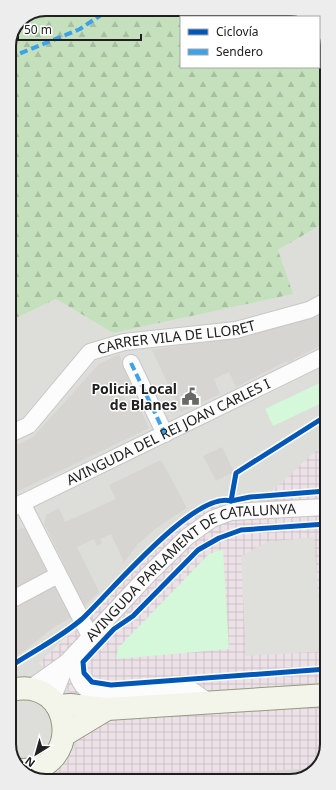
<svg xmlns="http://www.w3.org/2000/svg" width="336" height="790" viewBox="0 0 336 790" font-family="'Noto Sans',sans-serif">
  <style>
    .residential { fill: #ddddda }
    .industrial { fill: url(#industrial-grid) }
    .forest { fill: url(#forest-firs) }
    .park { fill: #d5f7da }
    .parking { fill: #dfdfdc }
    .building { fill: #d7d5d1 }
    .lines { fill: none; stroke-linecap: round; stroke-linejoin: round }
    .street-casing { stroke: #c7c7c5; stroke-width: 18 }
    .secondary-casing { stroke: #949a7f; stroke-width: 24 }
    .street { stroke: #fcfcfc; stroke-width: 16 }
    .secondary { stroke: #f3f5eb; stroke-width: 22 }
    .quiet { stroke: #3da2ea; stroke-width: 4; stroke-dasharray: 8 4; stroke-linecap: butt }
    .cycleway-casing { stroke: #fff; stroke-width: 8 }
    .cycleway { stroke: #0057b8; stroke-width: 5 }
    .labels { text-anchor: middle; stroke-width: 3; stroke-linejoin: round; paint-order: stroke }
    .street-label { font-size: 14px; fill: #202020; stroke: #fff }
    .poi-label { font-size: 14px; font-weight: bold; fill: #202020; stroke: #fff; text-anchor: end }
    .rim { fill: none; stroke: #202020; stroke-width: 2 }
  </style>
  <defs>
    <pattern id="industrial-grid" width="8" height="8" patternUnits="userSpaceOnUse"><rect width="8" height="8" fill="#ece1e7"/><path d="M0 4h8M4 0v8" fill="none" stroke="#cac1c6"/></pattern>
    <pattern id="forest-firs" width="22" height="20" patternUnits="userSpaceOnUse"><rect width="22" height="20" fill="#c4e0bc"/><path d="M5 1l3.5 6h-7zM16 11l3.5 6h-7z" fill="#a8c0a1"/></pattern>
  </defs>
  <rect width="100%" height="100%" fill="#eeeee9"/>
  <polygon class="residential" points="326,222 326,442 272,491 207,504 39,663 71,694 78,745 58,766 23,773 11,755 10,321 56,299 113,333 292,294 278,250"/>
  <polygon class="industrial" points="326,442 327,744 319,766 301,779 44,781 33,777 58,766 78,745 71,694 39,663 78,627 148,555 207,504 272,491"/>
  <polygon class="forest" points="46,9 292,9 313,17 181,17 181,67 319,67 319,26 325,35 326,222 278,250 293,294 113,333 56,299 10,321 9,44 20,20"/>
  <g class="park">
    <polygon points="326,380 326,401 273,426 265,409"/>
    <polygon points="223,549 229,649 116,659 118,648 209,554"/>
  </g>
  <polygon class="parking" points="314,537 321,630 327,630 327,651 246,656 241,556 267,542"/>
  <g class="building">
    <polygon points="326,311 326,343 293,359 294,360 288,363 287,361 236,387 229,372 214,379 220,394 181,412 152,350 195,343 292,320 293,323"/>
    <polygon points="119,354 130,383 119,388 126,402 135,398 149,428 10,495 10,448 33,437 99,364"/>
    <polygon points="222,447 234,472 216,481 203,456"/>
    <polygon points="161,460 187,508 156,528 138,544 124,562 111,534 100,539 102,543 97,546 94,539 77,547 99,592 84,606 44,523 46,515 59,508 65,522 116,499 109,485"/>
    <polygon points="21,528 28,529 47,572 10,591 10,533"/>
    <polygon points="54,585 72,617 54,627 11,661 11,608"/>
    <polygon points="317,768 301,779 134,780 134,779"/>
  </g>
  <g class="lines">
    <defs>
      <g id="street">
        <polyline points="131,363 165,434"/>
        <path id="s1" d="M10 434 29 425 90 352 124 342 236 330 309 310 326 301"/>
        <polyline points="22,503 90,636"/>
        <path id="s2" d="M10 509 326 355"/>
        <polyline points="11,600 58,575"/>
        <path d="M80 650 74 663C76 672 79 685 88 690 106 699 167 689 189 688L209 702"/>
        <path id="s3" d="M29 689 67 662 148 575 187 537 212 519 231 512 326 507"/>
        <polyline points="52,700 67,662"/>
      </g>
      <g id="secondary">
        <path d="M11 690C75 675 83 772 21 770"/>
        <polyline points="57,706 70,705 107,709 327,695"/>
        <polyline points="64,735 107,709"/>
      </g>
    </defs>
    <use href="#street" class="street-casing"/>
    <use href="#secondary" class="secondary-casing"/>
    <use href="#street" class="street"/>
    <use href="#secondary" class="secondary"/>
    <g class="quiet">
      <polyline points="9,58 80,29 110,9"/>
      <polyline points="131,363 165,434"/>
    </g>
    <defs>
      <g id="cycleway">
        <polyline points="231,501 250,497 326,491"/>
        <polyline points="326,524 241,530 219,538 198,550 133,616 114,629 83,662 84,673 92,682 111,685 327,669"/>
        <path d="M11 666C34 651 61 637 82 619 109 594 195 490 231 501L236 473 326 416"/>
      </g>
    </defs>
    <use href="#cycleway" class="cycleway-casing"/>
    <use href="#cycleway" class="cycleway"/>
  </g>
  <defs>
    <symbol id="civic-bare" viewBox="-9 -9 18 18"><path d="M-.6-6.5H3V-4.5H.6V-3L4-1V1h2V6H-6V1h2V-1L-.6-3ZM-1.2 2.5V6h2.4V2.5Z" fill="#686866" stroke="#fff" stroke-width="2.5" paint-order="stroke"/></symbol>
  </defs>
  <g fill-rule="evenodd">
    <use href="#civic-bare" x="178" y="384" width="25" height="25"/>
  </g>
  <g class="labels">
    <g class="street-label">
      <text dy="5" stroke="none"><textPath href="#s1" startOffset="204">CARRER VILA DE LLORET</textPath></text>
      <text dy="5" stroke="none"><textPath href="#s2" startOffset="176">AVINGUDA DEL REI JOAN CARLES I</textPath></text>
      <text dy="5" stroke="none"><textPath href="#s3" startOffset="207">AVINGUDA PARLAMENT DE CATALUNYA</textPath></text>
    </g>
    <g class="poi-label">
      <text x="177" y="394">Policia Local<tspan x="177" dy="16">de Blanes</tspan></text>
    </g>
  </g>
  <path d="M0 0H336V790H0ZM46 16H290A30 30 0 0 1 320 46V744A30 30 0 0 1 290 774H46A30 30 0 0 1 16 744V46A30 30 0 0 1 46 16Z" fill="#ededed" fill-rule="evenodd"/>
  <path class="rim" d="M46 16H290A30 30 0 0 1 320 46V744A30 30 0 0 1 290 774H46A30 30 0 0 1 16 744V46A30 30 0 0 1 46 16Z"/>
  <rect x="180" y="16" width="140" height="52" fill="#ffffff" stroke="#a6a6a6"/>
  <rect x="188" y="29" width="20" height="6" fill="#0057b8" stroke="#a6a6a6"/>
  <text x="216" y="36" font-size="12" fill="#202020">Ciclovía</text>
  <rect x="188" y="49" width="20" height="6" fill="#3da2ea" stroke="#a6a6a6"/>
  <text x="216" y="56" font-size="12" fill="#202020">Sendero</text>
  <g transform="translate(36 754) rotate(217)" stroke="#ffffff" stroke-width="3" paint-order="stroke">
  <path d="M0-3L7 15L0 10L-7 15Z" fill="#202020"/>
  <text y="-6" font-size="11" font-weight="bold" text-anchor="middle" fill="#202020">N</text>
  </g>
  <path d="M18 34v6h123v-6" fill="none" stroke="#202020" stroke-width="2"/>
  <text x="24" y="34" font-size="12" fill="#202020" stroke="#ffffff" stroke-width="3" paint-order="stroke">50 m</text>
</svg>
